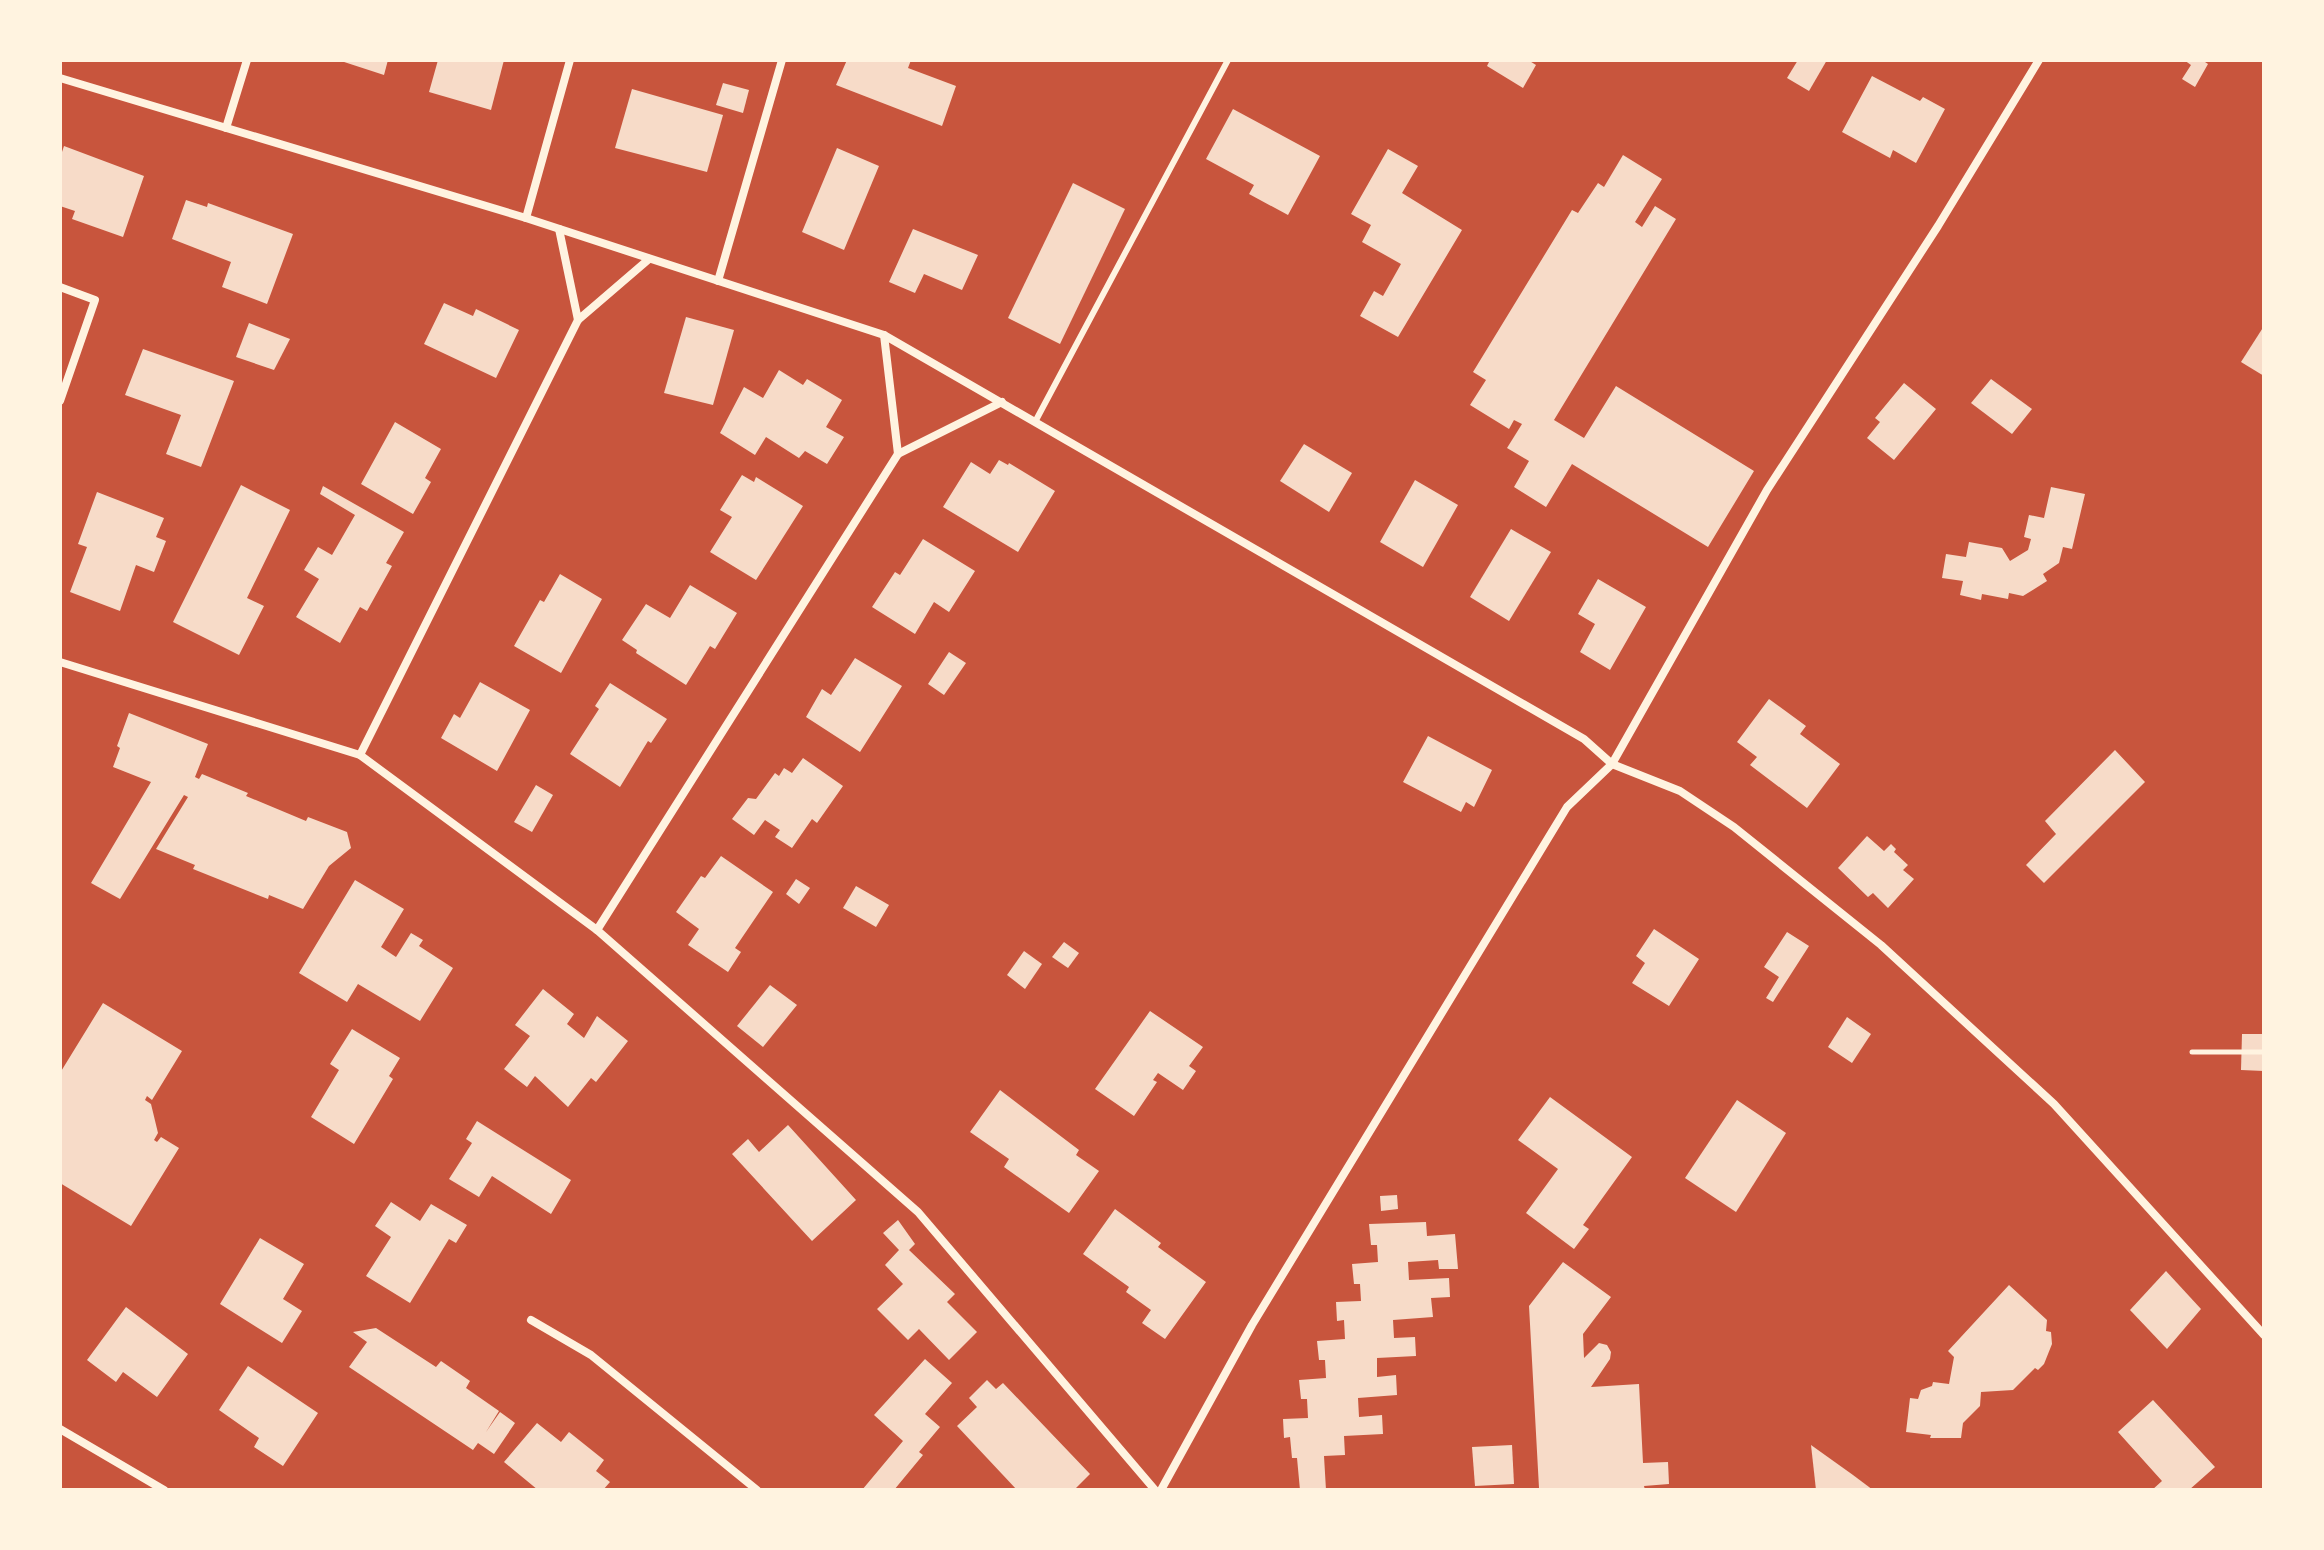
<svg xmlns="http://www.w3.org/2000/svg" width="2324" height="1550" viewBox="0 0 2324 1550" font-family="'Sofia Sans Condensed',sans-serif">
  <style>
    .building { fill: #f7dbc8 }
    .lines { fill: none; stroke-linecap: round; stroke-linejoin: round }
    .path { stroke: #fff3e0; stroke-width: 5 }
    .service { stroke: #fff3e0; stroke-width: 6 }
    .minor { stroke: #fff3e0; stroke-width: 8 }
  </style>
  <rect width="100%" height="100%" fill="#c8553d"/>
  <g class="building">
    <polygon points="338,60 388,60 384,75"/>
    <polygon points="438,60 504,60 491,110 429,92"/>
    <polygon points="847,60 911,60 908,68 956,86 942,126 836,85"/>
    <polygon points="1490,60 1528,60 1536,65 1523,88 1487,66"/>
    <polygon points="1798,60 1827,60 1809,91 1787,78"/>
    <polygon points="2184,60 2202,60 2208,64 2195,87 2182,79 2191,65"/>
    <polygon points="1872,76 1920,101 1923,97 1945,109 1916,163 1893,150 1890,158 1842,132"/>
    <polygon points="723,83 749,90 743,113 716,105"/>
    <polygon points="632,89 723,115 707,172 615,148"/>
    <polygon points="1233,109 1320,156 1288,215 1249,194 1254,185 1206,159"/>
    <polygon points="64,146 144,176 123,237 72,219 75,211 60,206 60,158"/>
    <polygon points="837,148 879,166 844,250 802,232"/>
    <polygon points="1388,149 1418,166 1402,193 1462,230 1398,337 1360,316 1374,291 1383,296 1401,264 1362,242 1371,225 1351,214"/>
    <polygon points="1623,155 1662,179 1635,222 1642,227 1655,206 1676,219 1554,420 1584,438 1616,386 1754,471 1708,547 1572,464 1546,507 1514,487 1529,461 1507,448 1522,424 1514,420 1509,429 1470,405 1486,380 1473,372 1572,210 1578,213 1598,183 1604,187"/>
    <polygon points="1073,183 1125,209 1060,344 1008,318"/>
    <polygon points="186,200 207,207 208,203 293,234 267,304 222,287 231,262 172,239"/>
    <polygon points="913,229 978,255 962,290 924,274 915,293 889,282"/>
    <polygon points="444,303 473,316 476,309 519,330 496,378 424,344"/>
    <polygon points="686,317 734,330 713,405 664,393"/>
    <polygon points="249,323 290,339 274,370 236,357"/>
    <polygon points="2264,326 2264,376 2241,362"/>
    <polygon points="143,349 234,381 201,467 166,454 181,415 125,395"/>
    <polygon points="779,370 803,385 807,379 842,400 826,427 844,437 827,464 805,451 799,458 766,437 755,455 720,433 744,387 763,398"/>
    <polygon points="1991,379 2032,409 2012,434 1971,403"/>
    <polygon points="1904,383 1936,409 1894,460 1867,438 1880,422 1875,418"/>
    <polygon points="395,422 441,449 425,478 431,482 413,514 361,484"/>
    <polygon points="1304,444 1352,473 1329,512 1280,481"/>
    <polygon points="999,460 1008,465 1009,463 1055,491 1018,552 943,507 971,462 990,474"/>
    <polygon points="742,475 754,482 756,477 803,506 756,580 710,552 732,517 720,510"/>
    <polygon points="1415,480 1458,505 1423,567 1380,542"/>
    <polygon points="241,485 290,510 247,598 264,606 239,655 173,622"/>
    <polygon points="323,486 404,532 386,563 392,566 367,611 360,607 340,643 296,617 319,579 304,570 318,547 332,555 355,515 320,494"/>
    <polygon points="2051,487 2085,494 2072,549 2063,547 2059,563 2043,574 2047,581 2023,596 2009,593 2008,599 1982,594 1981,600 1960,595 1963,581 1942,578 1946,554 1966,557 1969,542 2002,548 2010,561 2028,550 2031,539 2024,537 2029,515 2044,518"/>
    <polygon points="97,492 164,518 156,537 166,541 154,572 136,565 120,611 70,592 87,547 78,544"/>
    <polygon points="1511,529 1551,552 1509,621 1470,597"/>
    <polygon points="923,539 975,571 949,612 934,602 915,634 872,607 895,572 900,575"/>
    <polygon points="560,574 602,599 561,673 514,646 540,600 544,602"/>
    <polygon points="1598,579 1646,607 1610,670 1580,652 1595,624 1578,614"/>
    <polygon points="690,585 737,613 715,649 710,646 686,685 636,653 637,650 622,640 646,604 670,618"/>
    <polygon points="949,652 966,663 944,695 928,684"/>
    <polygon points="855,658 902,686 860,752 806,717 822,689 831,695"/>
    <polygon points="480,682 530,710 497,771 441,738 454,714 460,718"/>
    <polygon points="610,683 667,719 651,743 648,741 620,787 570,754 599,709 595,706"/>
    <polygon points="1769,699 1806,726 1800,734 1840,764 1807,808 1750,765 1757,757 1737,742"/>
    <polygon points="129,713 208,744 195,777 199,779 202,774 248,793 246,796 306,821 308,817 347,832 351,848 329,866 303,909 269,895 268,899 193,869 195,865 156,849 188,797 184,795 120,899 91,883 151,782 113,767 120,748 117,746"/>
    <polygon points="1428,736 1492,770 1474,807 1466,802 1461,812 1403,782"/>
    <polygon points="2115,750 2145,782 2044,883 2026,865 2056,834 2045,821"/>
    <polygon points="803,758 843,786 817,823 812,819 792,848 775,837 780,830 765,820 754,835 732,819 748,798 756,799 775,773 779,776 784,768 792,773"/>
    <polygon points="536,785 553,795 532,832 514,822"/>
    <polygon points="1867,836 1884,851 1891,844 1896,849 1894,852 1908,865 1903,870 1914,879 1888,908 1873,893 1868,897 1838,868"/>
    <polygon points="721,856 773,892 735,948 741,952 728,972 688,945 699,929 676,912 701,876 705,878"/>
    <polygon points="796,879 810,888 799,904 786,894"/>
    <polygon points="355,880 404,909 381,947 396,957 411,933 423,940 419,946 453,968 420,1021 358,984 347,1002 299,973"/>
    <polygon points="856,886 889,905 876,927 843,908"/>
    <polygon points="1654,929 1699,959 1669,1006 1632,983 1645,963 1636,956"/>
    <polygon points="1787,932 1809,946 1773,1002 1766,998 1779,977 1764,967"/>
    <polygon points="1064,942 1079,953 1068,968 1052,957"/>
    <polygon points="1024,951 1042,964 1025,989 1007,975"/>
    <polygon points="770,985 797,1005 763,1047 737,1026"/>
    <polygon points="543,989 574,1014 567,1024 584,1038 597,1016 628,1041 596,1082 591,1078 568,1107 535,1076 527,1087 504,1069 530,1036 515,1025"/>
    <polygon points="103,1003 182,1051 152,1100 147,1096 145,1100 151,1104 158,1133 154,1140 157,1142 161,1137 179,1148 131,1226 60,1183 60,1073"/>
    <polygon points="1150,1011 1203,1047 1189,1066 1196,1071 1183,1090 1158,1073 1153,1080 1157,1082 1134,1116 1095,1089"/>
    <polygon points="1847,1017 1871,1034 1852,1063 1828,1047"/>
    <polygon points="352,1029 400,1058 389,1076 393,1079 354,1144 311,1117 339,1070 330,1064"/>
    <polygon points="2242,1034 2264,1034 2264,1071 2241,1070"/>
    <polygon points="1000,1090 1079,1150 1076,1155 1099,1171 1069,1213 1004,1167 1009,1159 970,1132"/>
    <polygon points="1550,1097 1632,1157 1583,1225 1589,1229 1574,1249 1526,1213 1558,1169 1518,1140"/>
    <polygon points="1737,1100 1786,1133 1736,1212 1685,1178"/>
    <polygon points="477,1121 571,1180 551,1214 492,1176 479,1197 449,1179 472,1143 466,1139"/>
    <polygon points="788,1125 856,1200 812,1241 732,1154 748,1139 759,1152"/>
    <polygon points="1397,1195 1398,1209 1381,1211 1380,1196"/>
    <polygon points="391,1202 420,1221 431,1204 467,1225 456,1243 449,1239 410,1303 366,1276 391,1237 375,1226"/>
    <polygon points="1115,1209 1161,1243 1158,1247 1206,1282 1165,1339 1142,1323 1151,1310 1126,1292 1129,1287 1083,1254"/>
    <polygon points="898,1220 915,1244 909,1250 955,1294 947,1302 977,1332 949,1360 919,1329 908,1340 877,1309 903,1284 885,1265 899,1250 883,1233"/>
    <polygon points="1426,1222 1427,1236 1455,1234 1458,1269 1439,1269 1438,1260 1408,1262 1409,1280 1449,1278 1450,1297 1431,1298 1433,1317 1393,1320 1394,1338 1415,1337 1416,1356 1377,1358 1377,1377 1396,1375 1397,1395 1358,1398 1359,1417 1382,1415 1383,1434 1344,1436 1345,1455 1324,1456 1326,1490 1300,1490 1297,1458 1292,1458 1290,1437 1284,1438 1283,1419 1308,1418 1307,1399 1301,1399 1299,1380 1326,1378 1325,1360 1319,1360 1317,1341 1345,1339 1344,1320 1337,1321 1336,1302 1361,1301 1360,1284 1354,1284 1352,1264 1378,1262 1377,1245 1371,1245 1369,1224"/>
    <polygon points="260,1238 304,1264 283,1299 302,1311 282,1343 220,1304"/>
    <polygon points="1563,1262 1611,1297 1583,1334 1584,1358 1599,1343 1607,1345 1611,1352 1610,1359 1591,1387 1639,1384 1643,1463 1668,1462 1669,1484 1644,1486 1645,1490 1539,1488 1529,1306"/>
    <polygon points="2166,1271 2201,1309 2167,1349 2130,1310"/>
    <polygon points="2009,1285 2047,1320 2046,1331 2051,1332 2052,1344 2044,1364 2038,1370 2035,1368 2013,1390 1981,1392 1980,1406 1963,1423 1961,1438 1930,1438 1931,1435 1906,1432 1910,1398 1918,1399 1921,1390 1932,1386 1933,1382 1949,1384 1954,1357 1948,1351"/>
    <polygon points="126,1307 188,1354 157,1397 123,1372 116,1382 87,1360"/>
    <polygon points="376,1328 436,1367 441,1361 470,1381 466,1388 499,1411 486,1432 500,1412 515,1423 494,1454 478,1443 473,1450 349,1367 367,1342 353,1332"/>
    <polygon points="925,1359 952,1383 925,1414 940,1427 919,1452 923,1455 894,1490 862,1490 903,1441 874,1415"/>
    <polygon points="248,1366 318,1413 283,1466 254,1447 259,1438 219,1410"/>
    <polygon points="987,1380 996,1389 1003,1383 1090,1474 1074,1490 1017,1490 957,1426 977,1407 969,1398"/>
    <polygon points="2153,1400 2215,1467 2189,1490 2152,1490 2162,1481 2118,1432"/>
    <polygon points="537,1423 561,1442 569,1432 604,1460 596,1471 610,1482 603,1490 538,1490 504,1462"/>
    <polygon points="1512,1445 1514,1484 1475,1486 1472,1447"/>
    <polygon points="1811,1445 1853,1475 1873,1490 1816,1490"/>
  </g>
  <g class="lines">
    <polyline class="path" points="2192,1052 2264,1052"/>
    <polyline class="service" points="1035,422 1228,60"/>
    <g class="minor">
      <polyline points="60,78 526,218 884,335 1584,739 1612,764 1680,791 1734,827 1881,945 2054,1104 2264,1335"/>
      <polyline points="226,128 247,60"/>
      <polyline points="526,218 570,60"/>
      <polyline points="559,229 578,320 649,259"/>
      <polyline points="718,281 782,60"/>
      <polyline points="60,287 95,300 60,401"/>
      <polyline points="884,335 898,454 1002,402"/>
      <polyline points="60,662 360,755 597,930 918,1212 1155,1490"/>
      <polyline points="360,755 578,320"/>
      <polyline points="597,930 898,454"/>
      <polyline points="531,1320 591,1355 757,1490"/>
      <polyline points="60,1429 164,1490"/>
      <polyline points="1161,1490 1252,1325 1567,807 1612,764 1767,490 1938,226 2039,60"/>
    </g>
  </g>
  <rect width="2324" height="1550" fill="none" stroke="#fff3e0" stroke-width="124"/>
</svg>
